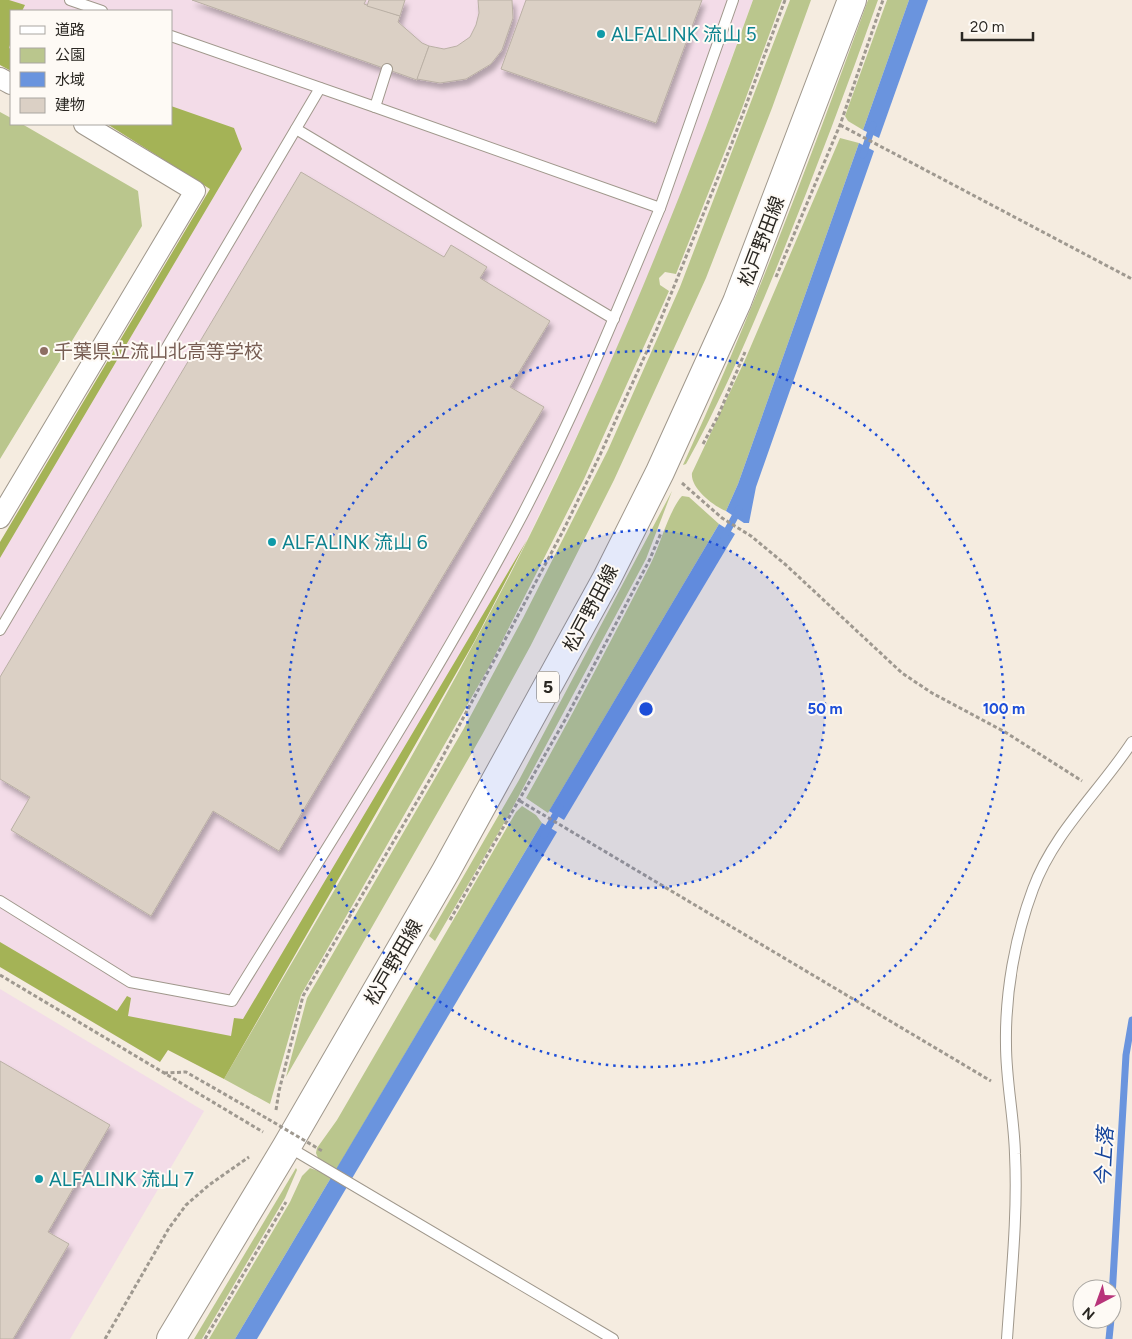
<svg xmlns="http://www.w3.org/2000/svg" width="1132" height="1339" viewBox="0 0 1132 1339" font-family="Figtree,'Noto Sans JP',sans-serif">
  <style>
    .industrial { fill: #f3dce8 }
    .green { fill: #bac68d }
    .forest { fill: #a4b356 }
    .water { fill: #6a94de }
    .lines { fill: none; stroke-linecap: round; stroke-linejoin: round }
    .stream { stroke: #6a94de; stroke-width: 7 }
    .building { fill: #dbd0c5; stroke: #bab0a5; filter: url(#shadow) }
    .lane-casing { stroke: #a0988c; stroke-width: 12 }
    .street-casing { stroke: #a0988c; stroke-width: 22 }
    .primary-casing { stroke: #a0988c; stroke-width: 30 }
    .path { stroke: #9f9990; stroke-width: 3; stroke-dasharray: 4 2.5; stroke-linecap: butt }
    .lane { stroke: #fff; stroke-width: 10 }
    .street { stroke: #fff; stroke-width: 20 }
    .primary { stroke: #fff; stroke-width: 28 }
    .path-bridge { stroke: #9f9990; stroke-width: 3; stroke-dasharray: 4 2.5; stroke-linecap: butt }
    .ring { fill: none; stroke: #1d4ed8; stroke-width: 2.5; stroke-dasharray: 2.5 5 }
    .culture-dot { fill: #0f9aa8; stroke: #fefaf5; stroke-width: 2 }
    .education-dot { fill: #8d6e63; stroke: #fefaf5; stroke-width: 2 }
    .labels { text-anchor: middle; stroke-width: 4; stroke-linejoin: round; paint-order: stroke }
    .shield { fill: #fefaf5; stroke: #6a6661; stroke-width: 1 }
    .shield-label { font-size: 18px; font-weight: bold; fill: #2a2722 }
    .culture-label { font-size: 19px; fill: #0d838f; stroke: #fefaf5; text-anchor: start }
    .street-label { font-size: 19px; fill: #2a2722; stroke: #fefaf5 }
    .education-label { font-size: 19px; fill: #785e54; stroke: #fefaf5; text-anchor: start }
    .water-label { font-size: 20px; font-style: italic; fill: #15449b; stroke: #fefaf5 }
    .centre { fill: #1d4ed8; stroke: #fefaf5; stroke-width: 2.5 }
    .ring-label { font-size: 15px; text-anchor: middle; font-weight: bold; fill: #1d4ed8; stroke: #fefaf5; stroke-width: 4; stroke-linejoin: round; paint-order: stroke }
  </style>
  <defs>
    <filter id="shadow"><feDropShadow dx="3" dy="5.5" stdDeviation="2.5" flood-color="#0004"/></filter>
  </defs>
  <rect width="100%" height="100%" fill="#f5ece0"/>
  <g class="industrial">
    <polygon points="0,0 753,0 683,190 647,280 593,402 527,540 474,642 224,1079 168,1050 160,1062 0,967 0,542 210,189 107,124 171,124 171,11 11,11 11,71 0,65"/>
    <polygon points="0,989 204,1111 70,1339 0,1339"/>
  </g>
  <g class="green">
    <path d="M753 0H782L741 111 676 274 665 272 659 278 660 285 669 291 584 479 489 667 301 995 270 1104 224 1079C327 901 435 725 527 541 614 366 687 185 753 0Z"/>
    <polygon points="790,0 811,0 772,108 706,278 614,480 531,645 482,735 286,1077 307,998 463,730 523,618 608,450 680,287"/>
    <path d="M868 0H878C846 91 812 180 776 269 749 335 721 401 686 464L683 465C753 313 811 157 868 0Z"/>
    <polygon points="887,0 909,0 863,130 848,121 845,116"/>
    <polygon points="0,112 11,118 11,124 22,124 138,191 142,226 0,459"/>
    <path d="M840 138 859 143 738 484 726 511C713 506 690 488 692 473L745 360Z"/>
    <polygon points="672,491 646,559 507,818 435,941 429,936 519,780"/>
    <path d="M682 496 689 497 719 524 548 813 526 798C569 721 610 643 650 565 660 546 669 510 682 496Z"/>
    <polygon points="522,806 536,815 542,823 336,1170 318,1158 316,1153 317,1148 337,1120 516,812"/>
    <polygon points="296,1168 297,1170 285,1198 202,1339 194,1339"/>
    <polygon points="310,1168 332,1176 235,1339 209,1339 290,1202 302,1176"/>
  </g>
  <g class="forest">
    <polygon points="0,0 9,0 25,5 22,11 11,11 11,42 9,48 11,49 11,71 0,65"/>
    <polygon points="171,106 234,128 242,149 0,558 0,542 210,189 107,124 171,124"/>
    <polygon points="527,540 474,642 224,1079 168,1050 160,1062 0,967 0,942 117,1011 127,996 131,998 128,1016 231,1036 234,1018 243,1019"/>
  </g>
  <g class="water">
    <polygon points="909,0 928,0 879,138 863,130"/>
    <polygon points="859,143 874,151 756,487 749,523 744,523 726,511 738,484"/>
    <polygon points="719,524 735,534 564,820 549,811"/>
    <polygon points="542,823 557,832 257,1339 235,1339"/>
  </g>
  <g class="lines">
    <g class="stream">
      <polyline points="863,155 873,125"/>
      <polyline points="724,537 739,509"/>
      <polyline points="544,835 560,807"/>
      <polyline points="1112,1297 1126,1055 1132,1020"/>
      <polyline points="1109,1339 1111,1319"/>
    </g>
  </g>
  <g class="building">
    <polygon points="192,0 366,0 364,4 400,16 398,22 422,43 429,46 417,80"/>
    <polygon points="369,0 405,0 400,16 367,6"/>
    <polygon points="478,0 512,0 513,18 502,50 491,64 466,79 440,83 417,79 429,46 444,49 457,46 470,37 476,25 479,13"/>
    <polygon points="526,0 702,0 656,123 501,69"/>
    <polygon points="301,172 444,257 451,245 487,267 480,278 550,321 510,387 544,407 279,851 213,811 151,916 11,830 30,797 0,779 0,677"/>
    <polygon points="0,1061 110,1125 48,1232 69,1244 13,1339 0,1339"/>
  </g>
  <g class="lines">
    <defs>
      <g id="lane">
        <polyline points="70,0 102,11"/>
        <polyline points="171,36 375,107 387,69"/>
        <polyline points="296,129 614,319"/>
        <polyline points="660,208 733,0"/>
        <polyline points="0,630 320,88"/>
        <path d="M0 901 130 982 232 1001C329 844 429 689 516 527 571 424 615 316 660 208L375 107"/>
        <polyline points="287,1146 613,1339"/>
        <path d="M1007 1339C1011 1278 1018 1215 1015 1154 1014 1117 1006 1081 1006 1045 1005 993 1015 937 1033 889 1054 832 1100 791 1132 742"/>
      </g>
      <g id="street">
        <polyline points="0,78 11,84"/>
        <polyline points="0,518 195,191 84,124"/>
      </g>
      <polyline id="primary" points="171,1339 287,1146 446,871 607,578 660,472 737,302 852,0"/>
    </defs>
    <use href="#lane" class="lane-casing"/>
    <use href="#street" class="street-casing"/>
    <use href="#primary" class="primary-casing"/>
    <g class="path">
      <polyline points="840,125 1132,279"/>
      <polyline points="776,277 840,125 883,0"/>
      <polyline points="703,444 718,416 745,352"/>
      <polyline points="682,483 722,518 751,536 786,565 902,673 932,693 1005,732 1082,781"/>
      <polyline points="520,801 991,1081"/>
      <polyline points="450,920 565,720 649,561 661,533"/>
      <polyline points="0,975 263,1132"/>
      <polyline points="164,1073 186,1072 268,1119"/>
      <polyline points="276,1110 279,1091 303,996 436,769 563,531 600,455 656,331 732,143 785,0"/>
      <polyline points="105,1339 169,1228 186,1205 209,1185 249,1157"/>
      <polyline points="205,1339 286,1202"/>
    </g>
    <use href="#lane" class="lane"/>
    <use href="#street" class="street"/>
    <use href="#primary" class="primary"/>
    <polyline class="path-bridge" points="268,1119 324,1152"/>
  </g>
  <circle cx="646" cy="709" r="179" fill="#1d4ed8" fill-opacity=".12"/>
  <g class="ring">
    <circle cx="646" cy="709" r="179"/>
    <circle cx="646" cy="709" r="358"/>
  </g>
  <g class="culture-dot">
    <circle cx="601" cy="34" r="5"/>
    <circle cx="272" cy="542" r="5"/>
    <circle cx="39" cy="1179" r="5"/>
  </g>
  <circle class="education-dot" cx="44" cy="351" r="5"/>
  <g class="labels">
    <rect class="shield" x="537" y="671.5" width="22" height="31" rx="4"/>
    <g class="shield-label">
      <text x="548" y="693">5</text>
    </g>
    <g class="culture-label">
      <text x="611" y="41">ALFALINK 流山 5</text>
      <text x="282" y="549">ALFALINK 流山 6</text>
      <text x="49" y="1186">ALFALINK 流山 7</text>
    </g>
    <g class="street-label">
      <text transform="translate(761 241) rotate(-69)" y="7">松戸野田線</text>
      <text transform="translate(590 608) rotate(-62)" y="7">松戸野田線</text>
      <text transform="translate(393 962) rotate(-60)" y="7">松戸野田線</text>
    </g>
    <g class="education-label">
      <text x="54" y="358">千葉県立流山北高等学校</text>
    </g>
    <g class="water-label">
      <text transform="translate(1104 1157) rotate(-87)" y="7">今上落</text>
    </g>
  </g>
  <circle cx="646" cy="709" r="8" class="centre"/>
  <g class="ring-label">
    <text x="825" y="714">50 m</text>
    <text x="1004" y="714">100 m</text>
  </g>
  <rect x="10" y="10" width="162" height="115" fill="#fefaf5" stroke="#a9a6a1"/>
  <rect x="20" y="26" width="25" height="8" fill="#ffffff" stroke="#a9a6a1"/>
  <text x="55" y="35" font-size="15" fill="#2a2722">道路</text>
  <rect x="20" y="48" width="25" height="15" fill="#bac68d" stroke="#a9a6a1"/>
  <text x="55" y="60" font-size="15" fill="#2a2722">公園</text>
  <rect x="20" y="72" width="25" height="15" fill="#6a94de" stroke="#a9a6a1"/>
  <text x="55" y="85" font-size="15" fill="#2a2722">水域</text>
  <rect x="20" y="98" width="25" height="15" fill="#dbd0c5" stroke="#a9a6a1"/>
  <text x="55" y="110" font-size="15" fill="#2a2722">建物</text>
  <g transform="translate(1097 1304) rotate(221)"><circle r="24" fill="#fefaf5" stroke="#a9a6a1"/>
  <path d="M0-4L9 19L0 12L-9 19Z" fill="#b8347a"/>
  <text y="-8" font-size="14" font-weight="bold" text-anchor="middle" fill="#2a2722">N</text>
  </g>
  <path d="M962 32v8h71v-8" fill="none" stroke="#2a2722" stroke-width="2.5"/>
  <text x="970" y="32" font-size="15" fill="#2a2722" stroke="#fefaf5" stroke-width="4" paint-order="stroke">20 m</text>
</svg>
